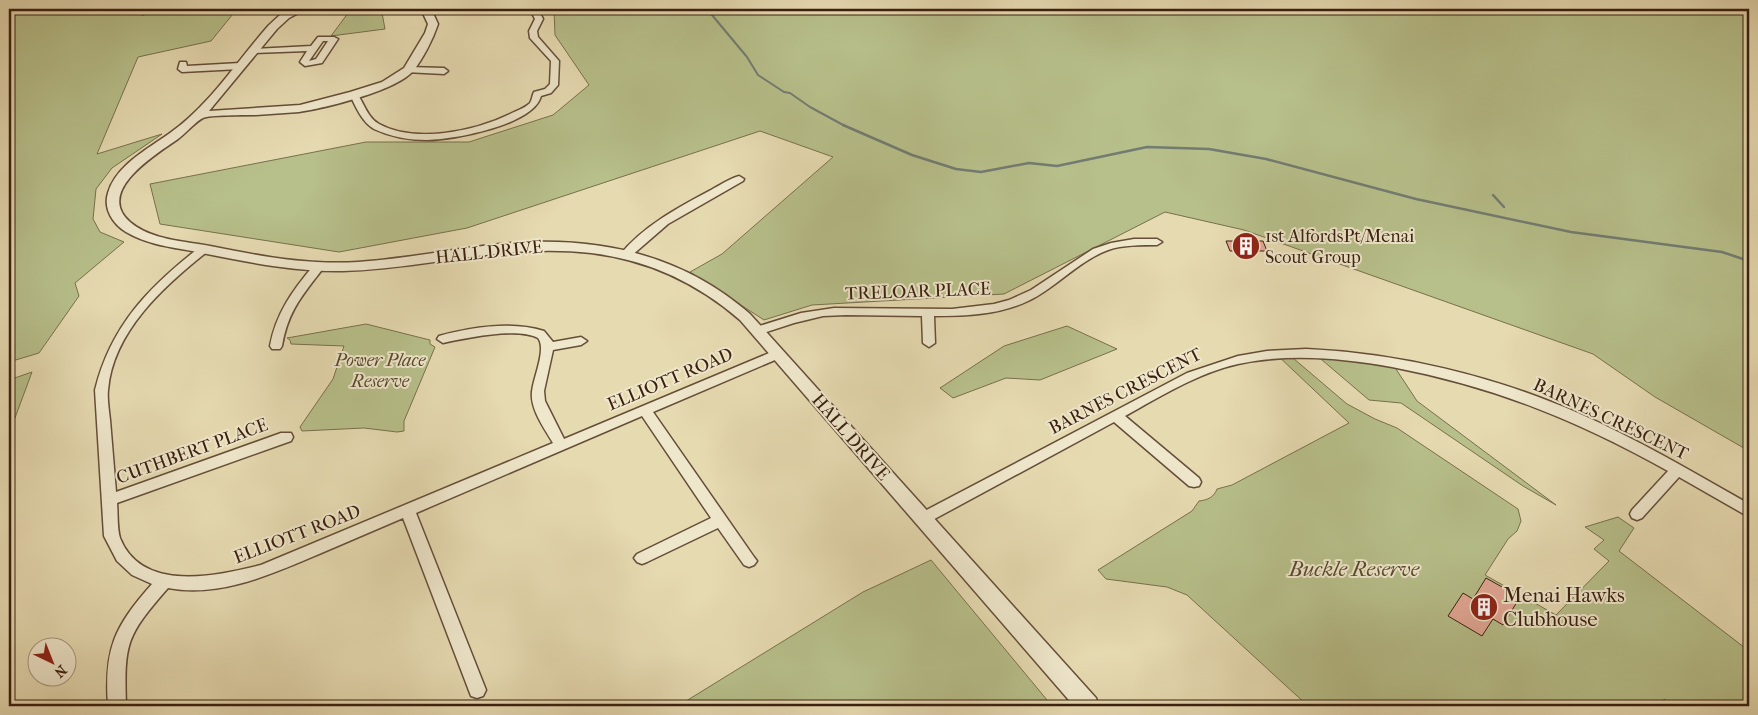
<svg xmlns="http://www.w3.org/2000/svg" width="1758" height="715" viewBox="0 0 1758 715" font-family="'IM FELL French Canon',serif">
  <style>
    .green { fill: #b7bf8a; stroke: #78704d }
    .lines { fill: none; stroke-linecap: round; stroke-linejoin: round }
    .stream-far1 { stroke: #727c72; stroke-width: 2 }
    .stream { stroke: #727c72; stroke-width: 2.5 }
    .building { fill: #e3a896; stroke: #3a2010 }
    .minor-casing { stroke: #654e38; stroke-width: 3 }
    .tertiary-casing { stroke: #654e38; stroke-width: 3 }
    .minor { fill: #efe7cc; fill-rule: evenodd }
    .tertiary { fill: #efe7cc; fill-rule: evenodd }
    .labels { text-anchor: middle; stroke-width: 4; stroke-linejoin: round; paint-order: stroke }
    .poi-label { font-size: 18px; fill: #3a2010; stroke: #efe7cc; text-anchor: start }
    .street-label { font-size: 18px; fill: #3a2010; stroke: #efe7cc }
    .park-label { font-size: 18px; font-style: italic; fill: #59482e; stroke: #efe7cc }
    .near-park-label { font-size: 21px; font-style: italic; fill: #59482e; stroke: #efe7cc }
    .near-poi-label { font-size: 21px; fill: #3a2010; stroke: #efe7cc; text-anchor: start }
  </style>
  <rect width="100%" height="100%" fill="#e6dab1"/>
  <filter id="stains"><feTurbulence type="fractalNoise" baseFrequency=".004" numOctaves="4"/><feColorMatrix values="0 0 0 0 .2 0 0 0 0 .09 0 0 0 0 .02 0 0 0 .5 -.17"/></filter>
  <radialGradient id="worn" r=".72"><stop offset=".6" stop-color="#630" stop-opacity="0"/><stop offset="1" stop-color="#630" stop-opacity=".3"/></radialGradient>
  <g class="green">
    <polygon points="9,9 237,9 211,41 138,57 97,154 162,134 112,168 96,189 93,219 100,232 124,242 75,283 79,296 39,353 9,362"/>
    <polygon points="351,9 397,9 382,13 385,29 331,36"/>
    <polygon points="554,9 1749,9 1749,451 1655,397 1593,354 1244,230 1165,212 1004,294 812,305 764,320 690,272 722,254 833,157 760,131 467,228 339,252 160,224 150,184 366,142 469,142 553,115 589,85 555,35"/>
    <polygon points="366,324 430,340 430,344 435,347 404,421 404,431 397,432 364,428 302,431 300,427 333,379 344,346 291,344 290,340 287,338"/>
    <polygon points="1067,326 1117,349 1040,380 1006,378 953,398 940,388 1004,346"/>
    <path d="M1287 353 1347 404 1375 419 1397 428 1518 509 1521 521 1517 531 1508 539 1485 575 1556 615 1609 561 1594 549 1604 540 1585 527 1618 517 1634 528 1619 551 1749 651V706H1675L1664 699 1661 706H1308L1187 595 1167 587 1106 579 1098 570 1192 511 1199 501C1208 500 1214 497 1217 489L1232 485 1349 423 1276 354Z"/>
    <polygon points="1315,354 1392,363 1417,401 1556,505 1523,486 1401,403 1369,400"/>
    <polygon points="32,372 9,434 9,380"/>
    <polygon points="931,560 1052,706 678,706 863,592"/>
  </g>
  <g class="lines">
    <g class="stream-far1">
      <polyline points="707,9 747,57 758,75 784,92 790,93 810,107 845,126"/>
      <polyline points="142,15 160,9"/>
    </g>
    <g class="stream">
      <polyline points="843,125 912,155 956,169 981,172 1029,163 1057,166 1147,147 1209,149 1266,159 1416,199 1571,232 1722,252 1749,261"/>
      <polyline points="1493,195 1504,207"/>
    </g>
  </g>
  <g class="building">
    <polygon points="1226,241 1263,241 1267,251 1230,251"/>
    <polygon points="1486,578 1520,597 1503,625 1493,619 1482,636 1448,616 1463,593 1473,599"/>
  </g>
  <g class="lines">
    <defs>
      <g id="minor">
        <polygon points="433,9 448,9 428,14 424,12"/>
        <path d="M530 9H538L543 19 537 31 538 37 559 61 558 85 551 93 541 96C534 125 453 140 427 140 409 140 391 137 374 129 362 122 356 107 350 95L351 93H357C364 104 368 118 379 124 415 144 475 131 510 114 516 111 525 108 530 103 532 100 532 96 534 92L545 89 550 84 551 61 530 38 529 31 535 19Z"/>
        <path d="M318 37H334L338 39 322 63 305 66 300 62 307 51 253 53 249 51 253 49 311 46ZM323 41H328L316 59 309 61Z"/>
        <polygon points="180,62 186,62 187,66 240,63 244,66 240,69 182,72 178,69"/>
        <polygon points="408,67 444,68 448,71 444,74 405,72 405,68"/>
        <path d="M739 176 744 179 743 181 668 224 630 257H622L620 255C643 226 679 207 711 190 720 185 729 179 739 176Z"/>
        <path d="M1134 239H1157L1162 242 1157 245C1141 245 1123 245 1108 250 1078 261 1056 288 1028 301 999 315 965 316 934 316L935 343 929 347 923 343 922 316 846 315 823 316 794 323 757 335 751 331 753 328 801 313 834 308 952 309 994 304 1009 300 1031 290 1093 249 1111 243Z"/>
        <path d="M204 246 208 247 209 249 208 251C165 285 113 331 108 390 107 399 109 410 110 420 112 444 114 468 116 492L281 433H291L293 437 291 441 117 503C118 514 117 528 120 538 142 593 216 576 261 565L553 443C545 429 530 409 532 392 533 378 547 349 538 338 517 327 466 338 443 343L437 339 439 336C471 327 512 321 544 331L553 342 581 337 587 341 581 345 553 350 544 391 545 401 564 439 774 351H782L784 354 782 357 653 412 754 557 757 561 754 565 749 567 744 565 718 528 647 562 642 564 637 562 634 558 637 554 711 518 642 416 416 513 486 690 483 696 477 698 471 696 403 518C375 530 347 542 319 554 272 574 220 598 168 588 126 636 124 643 126 706H108C104 649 114 627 152 584L132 575 117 561 104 536 95 390C111 325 149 287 200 247Z"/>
        <path d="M318 264 324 267C303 295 288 310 282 346L280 349H272L270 346C276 313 293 290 314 265Z"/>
        <path d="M1306 349C1398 353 1494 376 1578 413 1637 439 1693 472 1749 504V517L1679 477 1642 518 1637 520 1632 518 1630 514 1632 510 1668 471C1577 420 1495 387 1392 367 1342 358 1289 353 1238 364 1198 373 1161 396 1125 416L1199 478 1201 482 1199 486 1194 487 1189 486 1114 422 927 523 922 525 917 523 915 519 917 515 1187 373 1238 356 1267 351Z"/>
      </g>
      <path id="tertiary" d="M293 9H306L289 18 277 29 209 111 300 105 350 92 382 82 404 68 425 33 428 24 421 9H431L438 24C433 39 423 59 413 71 396 91 325 108 299 112 285 113 270 114 256 115 246 115 209 115 203 118 196 121 185 134 178 139 158 153 94 191 130 222 151 240 184 241 210 246 259 256 308 265 358 262 403 259 446 250 491 245 586 234 677 250 750 314L1096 698 1099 706H1074L740 320C696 282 648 260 591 253 503 243 428 269 343 271 292 272 242 261 192 251 170 247 146 244 126 232 113 224 103 209 108 193 116 165 148 149 170 133 210 105 237 61 269 25L281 14Z"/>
    </defs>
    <use href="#minor" class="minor-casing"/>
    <use href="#tertiary" class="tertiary-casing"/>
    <use href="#minor" class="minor"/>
    <use href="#tertiary" class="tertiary"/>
  </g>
  <defs>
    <symbol id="building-disc" viewBox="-11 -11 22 22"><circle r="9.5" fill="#8f2418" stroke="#efe7cc"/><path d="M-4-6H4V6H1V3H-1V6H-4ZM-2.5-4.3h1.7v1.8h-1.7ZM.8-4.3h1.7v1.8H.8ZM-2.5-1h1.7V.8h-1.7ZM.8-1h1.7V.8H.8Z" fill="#fff"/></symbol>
  </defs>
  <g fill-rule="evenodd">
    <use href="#building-disc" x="1230" y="230" width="32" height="32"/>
    <use href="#building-disc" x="1468" y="591" width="32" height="32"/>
  </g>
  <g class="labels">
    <g class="poi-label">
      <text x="1265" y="242">1st AlfordsPt/Menai<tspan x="1265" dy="21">Scout Group</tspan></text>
    </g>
    <g class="street-label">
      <text transform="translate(489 252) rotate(-6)" y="6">HALL DRIVE</text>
      <text transform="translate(918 291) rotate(-2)" y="6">TRELOAR PLACE</text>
      <text transform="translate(670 379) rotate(-23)" y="6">ELLIOTT ROAD</text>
      <text transform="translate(1125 391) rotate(-27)" y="6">BARNES CRESCENT</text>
      <text transform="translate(1611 419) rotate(25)" y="6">BARNES CRESCENT</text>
      <text transform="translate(851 437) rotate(49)" y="6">HALL DRIVE</text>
      <text transform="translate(192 451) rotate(-20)" y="6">CUTHBERT PLACE</text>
      <text transform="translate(297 534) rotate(-21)" y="6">ELLIOTT ROAD</text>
    </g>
    <g class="park-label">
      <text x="380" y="366">Power Place<tspan x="380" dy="21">Reserve</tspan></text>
    </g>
    <g class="near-park-label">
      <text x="1354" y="576">Buckle Reserve</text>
    </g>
    <g class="near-poi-label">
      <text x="1503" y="602">Menai Hawks<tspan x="1503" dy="24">Clubhouse</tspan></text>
    </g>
  </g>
  <rect width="1758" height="715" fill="none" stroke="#e6dab1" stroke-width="30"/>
  <rect x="10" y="10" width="1738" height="695" fill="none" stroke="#3a2010" stroke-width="2.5"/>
  <rect x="15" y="15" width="1728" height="685" fill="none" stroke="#3a2010"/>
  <g transform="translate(52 662) rotate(137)"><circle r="24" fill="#efe7cc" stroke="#a79781"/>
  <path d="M0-4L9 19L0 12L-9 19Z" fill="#8f2418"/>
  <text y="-8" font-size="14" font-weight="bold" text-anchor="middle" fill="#3a2010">N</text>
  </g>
  <rect width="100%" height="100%" filter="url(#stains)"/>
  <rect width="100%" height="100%" fill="url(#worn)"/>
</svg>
